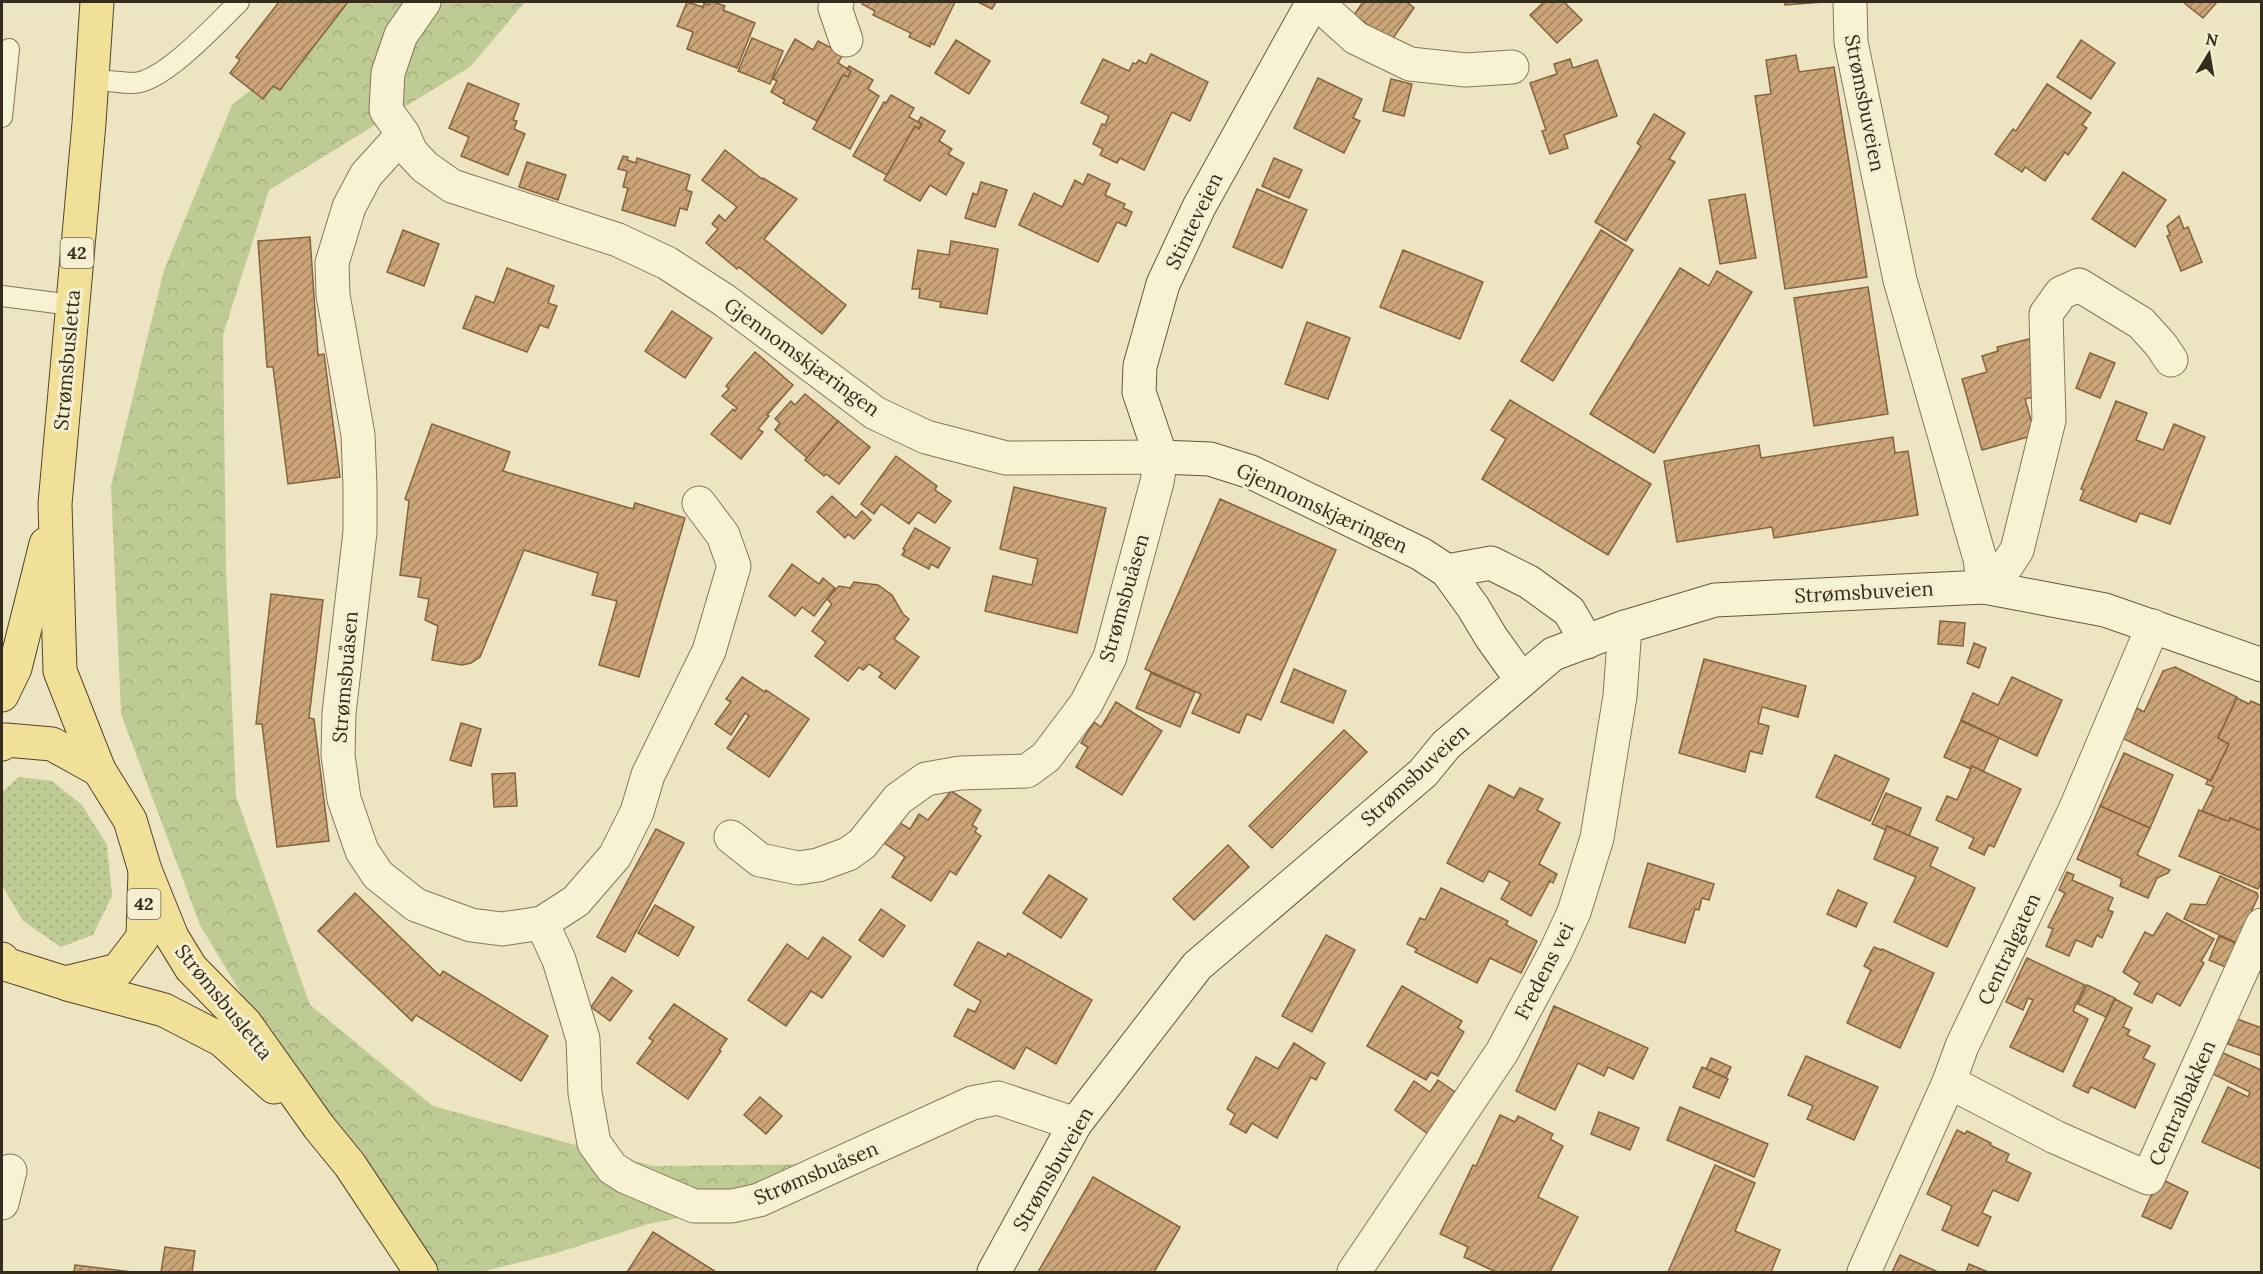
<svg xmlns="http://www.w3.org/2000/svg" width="2263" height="1274" viewBox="0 0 2263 1274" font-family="Lora,serif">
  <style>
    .grass { fill: url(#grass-dots) }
    .forest { fill: url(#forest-crowns) }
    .building { fill: url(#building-hatch); stroke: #85633f; stroke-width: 1.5 }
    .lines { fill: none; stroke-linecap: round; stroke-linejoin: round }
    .lane-casing { stroke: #867659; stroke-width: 22 }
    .street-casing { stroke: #867659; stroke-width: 35 }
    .secondary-casing { stroke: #68573c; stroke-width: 35 }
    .primary-casing { stroke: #54442d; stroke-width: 35 }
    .lane { stroke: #f8f2d4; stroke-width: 20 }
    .street { stroke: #f8f2d4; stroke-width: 33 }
    .secondary { stroke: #f8f2d4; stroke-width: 33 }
    .primary { stroke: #f0e098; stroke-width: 33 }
    .labels { text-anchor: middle; stroke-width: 6; stroke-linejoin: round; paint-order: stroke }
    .shield { fill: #f5eed0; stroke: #6f6653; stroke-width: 1.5 }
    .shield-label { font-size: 18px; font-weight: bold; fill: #362c1d }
    .street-label { font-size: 20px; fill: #362c1d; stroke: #f5eed0 }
  </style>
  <defs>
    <pattern id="grass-dots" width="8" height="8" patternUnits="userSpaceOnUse" patternTransform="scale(1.5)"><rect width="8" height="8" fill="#becb95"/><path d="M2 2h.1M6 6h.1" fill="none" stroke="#a4ae80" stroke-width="1.8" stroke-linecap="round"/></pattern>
    <pattern id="forest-crowns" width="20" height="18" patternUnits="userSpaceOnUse" patternTransform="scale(1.5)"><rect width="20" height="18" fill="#becb95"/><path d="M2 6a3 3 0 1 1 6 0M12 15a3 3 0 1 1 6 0" fill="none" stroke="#a4ae80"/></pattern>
    <pattern id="building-hatch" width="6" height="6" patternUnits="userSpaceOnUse" patternTransform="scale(1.5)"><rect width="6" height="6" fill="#cba477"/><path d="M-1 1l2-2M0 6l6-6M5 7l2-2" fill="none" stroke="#a68661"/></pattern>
  </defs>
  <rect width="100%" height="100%" fill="#ede5c1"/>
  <polygon class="grass" points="19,777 52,781 82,805 107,845 112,896 93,935 61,947 23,921 2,885 2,792"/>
  <polygon class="forest" points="321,2 525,2 470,67 269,190 223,335 226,567 236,796 310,1005 433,1106 653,1166 832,1164 722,1209 648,1224 553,1254 481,1272 440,1272 317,1120 200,925 121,714 111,486 164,270 232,105 274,71"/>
  <g class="building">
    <polygon points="279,2 348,2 280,90 273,86 263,99 230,73 240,60 236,57"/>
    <polygon points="687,2 703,7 704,3 709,5 710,2 713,2 725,6 723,10 755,23 737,68 687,49 693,32 677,26"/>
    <polygon points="863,2 955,2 934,45 931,43 930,47 909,37 911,33 873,15 875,11 862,4"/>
    <polygon points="978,2 996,2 992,9"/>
    <polygon points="1363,2 1407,2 1414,8 1391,41 1354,15"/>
    <polygon points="1544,2 1564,2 1582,20 1557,43 1530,15"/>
    <polygon points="1785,2 1823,2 1785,5"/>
    <polygon points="2183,2 2217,2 2203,18"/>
    <polygon points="752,38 783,51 770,84 738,71"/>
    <polygon points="795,39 813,50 818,41 843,54 838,63 851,71 848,77 843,75 817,121 783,103 785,100 771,92 777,81 773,79"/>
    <polygon points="956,40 990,61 969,94 935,73"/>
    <polygon points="2081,40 2115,63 2091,99 2057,77"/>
    <polygon points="1151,54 1208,82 1190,121 1172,112 1144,170 1120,158 1117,163 1100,155 1103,149 1093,144 1102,124 1105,125 1109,116 1081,103 1103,59 1129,71 1133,63 1136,64 1139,60 1146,64"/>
    <polygon points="1796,55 1799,72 1834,67 1867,277 1785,289 1755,96 1771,94 1766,60"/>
    <polygon points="1570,59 1573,68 1597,60 1617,116 1564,135 1568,148 1550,154 1542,131 1546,130 1530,83 1557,74 1554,64"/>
    <polygon points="849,66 873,80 868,89 879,96 850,149 813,129 843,75 848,77 851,71 847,69"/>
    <polygon points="1318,78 1362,99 1353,118 1360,121 1344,153 1294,128"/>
    <polygon points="1391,79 1412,84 1404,116 1383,111"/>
    <polygon points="468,83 519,104 513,120 517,121 514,129 525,134 508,175 461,156 469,137 449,128"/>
    <polygon points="2047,84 2091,113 2082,125 2087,128 2068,155 2065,152 2045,181 2025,167 2022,172 1995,154 2013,129 2016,131"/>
    <polygon points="891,95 914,108 909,117 922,124 919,129 915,126 887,175 853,156 884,102 886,103"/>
    <polygon points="1654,114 1685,133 1669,159 1675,162 1626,241 1595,222 1641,146 1637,143"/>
    <polygon points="921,117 945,131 939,141 952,149 948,154 964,163 946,195 930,185 920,201 884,180 915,126 919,129 922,124 918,122"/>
    <polygon points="725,150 762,179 763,178 797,199 764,239 846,305 822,334 739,267 737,269 706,243 718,229 712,224 719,215 725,221 737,207 702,180"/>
    <polygon points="623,156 628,157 627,160 636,163 637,158 690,175 686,190 692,192 687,210 680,208 675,226 622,210 628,188 623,187 627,171 618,169"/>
    <polygon points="1274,158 1302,170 1289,198 1262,186"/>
    <polygon points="527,162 566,175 558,200 519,187"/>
    <polygon points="2123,172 2166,200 2135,247 2092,219"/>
    <polygon points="1088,174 1110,184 1105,195 1125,204 1123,208 1132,212 1126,226 1117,222 1098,262 1019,225 1034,193 1062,207 1075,180 1083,185"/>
    <polygon points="981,182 1007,190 995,227 965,218 973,193 977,195"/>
    <polygon points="1257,189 1307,210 1282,268 1233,247"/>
    <polygon points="1745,194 1756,258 1720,264 1709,200"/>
    <polygon points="2179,216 2184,229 2188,227 2202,262 2181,271 2167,236 2170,235 2167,226"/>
    <polygon points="403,230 439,244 424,286 387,272"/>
    <polygon points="1601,230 1633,250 1553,381 1521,361"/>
    <polygon points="310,237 318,355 324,354 340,477 288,484 273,367 267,367 258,241"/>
    <polygon points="951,241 998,249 987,314 940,307 941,302 919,298 920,289 912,289 918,250 949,255"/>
    <polygon points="1403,250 1483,282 1460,339 1380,307"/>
    <polygon points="507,268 554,286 548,303 557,306 548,328 540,325 527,352 463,328 476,296 494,303"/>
    <polygon points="1680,268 1709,286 1717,271 1752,292 1654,453 1590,414"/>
    <polygon points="1868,287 1888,414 1814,426 1794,298"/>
    <polygon points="672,311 712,338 685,378 645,351"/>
    <polygon points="1307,322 1350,338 1328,399 1285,384"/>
    <polygon points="2029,339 2038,370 2040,395 2025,399 2035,435 1982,450 1962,379 1987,372 1982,356 1998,351 1997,347"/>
    <polygon points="755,352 793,385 767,415 769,416 758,429 763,432 741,459 711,434 733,409 735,411 737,408 722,396 729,389 726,386"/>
    <polygon points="2090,353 2115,363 2100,398 2076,388"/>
    <polygon points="805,394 838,421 807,458 775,430 780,423 775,419 791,401 795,405"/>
    <polygon points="1510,400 1651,484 1608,555 1482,479 1506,439 1491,430"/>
    <polygon points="2116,401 2147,413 2136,440 2163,450 2174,424 2205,437 2170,524 2140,513 2136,522 2080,500 2084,490 2081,489"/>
    <polygon points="838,421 870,447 839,484 826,474 824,476 805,460"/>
    <polygon points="432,424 510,452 503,471 633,509 635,503 685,518 639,677 599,665 617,601 592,595 598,573 524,550 480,657 471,663 462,665 432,660 438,626 425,620 429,599 418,597 421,578 400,575 409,501 405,499"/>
    <polygon points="1893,437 1895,453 1908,451 1918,515 1774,538 1772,527 1677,542 1664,461 1759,445 1761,458"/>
    <polygon points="896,456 937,486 935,490 951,501 935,523 918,512 909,524 881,504 874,514 861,504"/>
    <polygon points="1014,487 1106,508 1077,633 985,611 993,576 1032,585 1038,559 1000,549"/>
    <polygon points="832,496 856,518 862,511 871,520 854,539 848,534 845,538 817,512"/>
    <polygon points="1220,499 1336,550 1261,720 1247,714 1239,733 1192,713 1201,694 1145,669"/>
    <polygon points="915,528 950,548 938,568 931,564 929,569 902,555 905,550 903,549"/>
    <polygon points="792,564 819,584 823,578 835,588 814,616 802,607 795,616 769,596"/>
    <polygon points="854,582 878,585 892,595 903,614 909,619 894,639 919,657 895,689 879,677 882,673 869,664 863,670 859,667 848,681 815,656 826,642 812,631 832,604 827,599 839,586 850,588"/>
    <polygon points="271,594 323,600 309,718 314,719 329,841 277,847 262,724 256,724"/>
    <polygon points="1940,621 1965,623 1963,646 1938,644"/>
    <polygon points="1974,643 1986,648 1979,668 1967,663"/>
    <polygon points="1704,659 1806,686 1798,717 1762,707 1758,723 1769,726 1762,754 1750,751 1745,772 1679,753"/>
    <polygon points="2175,667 2237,697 2218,738 2229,744 2211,781 2122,738 2137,708 2144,712 2163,671"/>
    <polygon points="1294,669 1346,691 1333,723 1281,702"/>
    <polygon points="1151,673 1195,692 1180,727 1136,708"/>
    <polygon points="742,677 765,692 766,690 809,719 769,777 727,748 749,716 745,713 731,735 715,724 731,702 726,699"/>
    <polygon points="2012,677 2062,700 2037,756 1961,720 1973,693 1998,705"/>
    <polygon points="2237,698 2249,704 2251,701 2262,706 2262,831 2230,818 2229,821 2224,820 2202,811 2214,787 2206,784 2208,780 2211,781 2229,744 2218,738"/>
    <polygon points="1116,702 1162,731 1122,795 1076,767 1088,747 1081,743 1094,722 1101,727"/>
    <polygon points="1961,721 1999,738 1983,772 1972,766 1971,769 1944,757"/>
    <polygon points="461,723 481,729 471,766 450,760"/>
    <polygon points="1344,730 1367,752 1272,848 1249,826"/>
    <polygon points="2124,753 2173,775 2150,828 2100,806"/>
    <polygon points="1835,755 1889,779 1870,821 1816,797"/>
    <polygon points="1972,766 2021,789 1994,847 1989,845 1984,855 1969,848 1974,838 1936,820 1947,796 1957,800"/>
    <polygon points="515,773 517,806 494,807 492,774"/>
    <polygon points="1489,785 1514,798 1520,788 1543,799 1537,810 1560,823 1539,864 1557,874 1553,883 1550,881 1531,916 1501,899 1510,882 1489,871 1483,882 1447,863"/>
    <polygon points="951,791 981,810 972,825 977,828 975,832 981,836 956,875 950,871 931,901 892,877 905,857 881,841 895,820 910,829 919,814 928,820"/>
    <polygon points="1886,793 1921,808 1909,836 1887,826 1886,830 1872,824"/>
    <polygon points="2100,806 2150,828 2137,855 2170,870 2168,873 2157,878 2148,898 2120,886 2122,879 2077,859"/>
    <polygon points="2199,810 2224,820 2229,821 2230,818 2262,831 2262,880 2258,889 2179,856"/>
    <polygon points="1887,826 1938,848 1930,866 1975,888 1947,947 1894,922 1916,877 1874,859"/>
    <polygon points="656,829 684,843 625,952 597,937"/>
    <polygon points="1228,845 1249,867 1194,920 1173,899"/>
    <polygon points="1648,863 1714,884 1709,900 1702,898 1699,910 1695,909 1685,943 1629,927"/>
    <polygon points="2067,872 2074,875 2072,880 2113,898 2108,910 2113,912 2102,938 2097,935 2092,947 2076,940 2069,956 2046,946 2053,929 2048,927 2065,893 2059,890"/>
    <polygon points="1049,875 1087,899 1061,938 1023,913"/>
    <polygon points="2220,876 2257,893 2258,897 2237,943 2184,919 2191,904 2206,905"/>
    <polygon points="1441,888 1508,921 1506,925 1537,941 1521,973 1490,958 1477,983 1415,952 1417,949 1407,944 1420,918 1425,920"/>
    <polygon points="1838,890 1867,903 1856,927 1827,914"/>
    <polygon points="355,893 440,976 443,971 548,1036 521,1081 416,1015 412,1021 318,931"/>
    <polygon points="655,905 694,927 678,956 638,933"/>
    <polygon points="881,909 905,926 883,957 859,940"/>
    <polygon points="2167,913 2214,939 2201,961 2204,963 2180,1006 2157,993 2152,1003 2134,994 2140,983 2123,972 2145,932 2153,936"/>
    <polygon points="1326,935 1355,950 1312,1032 1282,1016"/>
    <polygon points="2219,936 2238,944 2228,968 2209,960"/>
    <polygon points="823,937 851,957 822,998 811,991 786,1026 748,1000 787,944 808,959"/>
    <polygon points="978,942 1006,957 1008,953 1092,1000 1056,1064 1026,1047 1014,1069 954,1036 968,1009 975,1012 981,1001 954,985"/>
    <polygon points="1874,947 1881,950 1882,949 1934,973 1900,1048 1847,1023 1871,970 1864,966"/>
    <polygon points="2027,958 2085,985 2073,1011 2088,1019 2063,1072 2010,1047 2033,1000 2028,998 2023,1010 2006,1002"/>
    <polygon points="612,977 632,991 610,1021 591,1007"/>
    <polygon points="2087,985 2115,998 2106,1017 2078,1004"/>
    <polygon points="1402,986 1462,1021 1458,1028 1464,1032 1438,1076 1431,1072 1426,1080 1367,1046"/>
    <polygon points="2115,999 2132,1008 2123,1027 2130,1030 2127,1035 2150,1046 2143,1058 2155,1064 2135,1108 2091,1087 2088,1093 2073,1086"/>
    <polygon points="674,1004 727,1039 719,1050 721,1051 688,1099 637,1063 653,1041 649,1038"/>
    <polygon points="1554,1006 1648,1048 1633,1079 1608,1067 1604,1076 1578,1063 1555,1110 1516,1091"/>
    <polygon points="2237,1019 2262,1028 2262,1056 2228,1044"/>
    <polygon points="1294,1043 1325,1063 1316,1080 1311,1077 1277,1138 1252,1123 1246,1133 1230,1124 1235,1114 1227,1109 1256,1057 1278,1069"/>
    <polygon points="2221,1052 2261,1070 2262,1068 2261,1169 2202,1142 2228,1087 2248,1097 2250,1092 2211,1073"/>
    <polygon points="1806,1056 1878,1087 1854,1140 1807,1119 1813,1106 1788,1095"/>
    <polygon points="1711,1058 1731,1067 1726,1078 1706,1069"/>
    <polygon points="1702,1067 1728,1079 1719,1098 1693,1087"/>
    <polygon points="1438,1080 1455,1092 1428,1134 1395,1110 1414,1081 1430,1092"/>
    <polygon points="760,1097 782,1116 766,1134 744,1115"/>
    <polygon points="1680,1107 1768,1144 1754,1177 1667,1140"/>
    <polygon points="1599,1112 1639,1128 1630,1150 1591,1134"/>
    <polygon points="1500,1115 1515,1122 1518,1116 1553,1134 1550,1139 1563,1146 1538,1197 1578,1217 1550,1272 1519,1272 1515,1271 1514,1272 1496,1272 1464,1257 1468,1247 1440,1234 1473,1165 1476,1166"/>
    <polygon points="1957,1130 1965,1134 1967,1131 1991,1143 1990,1145 2009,1154 2006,1161 2031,1173 2018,1201 1993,1190 1982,1213 1991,1217 1978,1246 1942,1230 1952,1206 1927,1194"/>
    <polygon points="1715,1165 1755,1183 1735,1231 1780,1250 1771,1272 1668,1272"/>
    <polygon points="1093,1177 1180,1227 1154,1272 1038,1272"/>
    <polygon points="2159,1178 2188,1192 2171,1229 2142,1216"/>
    <polygon points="653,1232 716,1272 627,1272"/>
    <polygon points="165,1247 195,1251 192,1272 161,1272"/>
    <polygon points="1900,1255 1938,1272 1892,1272"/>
    <polygon points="1969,1264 1988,1272 1966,1272"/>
    <polygon points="75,1265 132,1272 74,1272"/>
  </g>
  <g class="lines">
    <defs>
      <g id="lane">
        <path d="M92 80C106 80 121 83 134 83 165 81 217 23 239 2"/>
        <polyline points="2,117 9,49"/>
        <polyline points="2,296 72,305"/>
      </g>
      <g id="street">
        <polyline points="424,2 401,35 388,73 386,110 403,134 411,152 425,167 452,186 618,240 667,263 724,300 875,413 926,437 1006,458 1161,457 1157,482 1110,657 1086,704 1046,757 1027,771 960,773 926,779 898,799 862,844 848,854 818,865 798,868 760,860 731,837"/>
        <polyline points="837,2 835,8 846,40"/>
        <polyline points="1316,2 1356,38 1410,64 1466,70 1512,67"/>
        <polyline points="1850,2 1851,42 1900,280 1980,559 1984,587"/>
        <polyline points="403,134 366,175 349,207 332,263 333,295 358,435 360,487 360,532 339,713 338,755 344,799 362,851 378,875 416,905 471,925 502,929 542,923 559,960 583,1039 585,1093 594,1143 612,1168 626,1177 694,1206 732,1206 759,1200 972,1103 998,1098 1075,1124"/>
        <polyline points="1984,587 2003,571 2017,550 2049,420 2046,314 2061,293 2079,285 2141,323 2161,345 2171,360"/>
        <polyline points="542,923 576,901 615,856 637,812 648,775 709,651 734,566 723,535 699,503"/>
        <polyline points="1949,1082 2055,1137 2148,1178 2262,925"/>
        <polyline points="2,1203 10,1171"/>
        <polyline points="1354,1272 1502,1052 1556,951 1574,912 1597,838 1620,696 1625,627"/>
        <polyline points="1864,1272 1949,1082 1962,1046 2075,810 2153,626"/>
      </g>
      <g id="secondary">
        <polyline points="1313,2 1199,207 1163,284 1140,366 1139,392 1161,457 1210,459 1251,472 1421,554 1447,571 1473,607 1491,637 1521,679"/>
        <polyline points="1447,571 1491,563 1529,582 1569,611 1587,642"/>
        <polyline points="994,1272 1075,1124 1197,966 1423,773 1446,745 1553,654 1625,627 1715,600 1984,587 2105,610 2262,665"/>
      </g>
      <g id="primary">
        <polyline points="97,2 89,123 55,504 60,671 99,770"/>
        <polyline points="2,695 15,668 46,544"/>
        <polyline points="2,744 6,740 52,744 99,770 130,820 145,870 143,937 118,970 65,983 5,964 2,959"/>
        <polyline points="145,870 172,937 191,968 245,1023 319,1127 350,1165 421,1272"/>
        <polyline points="67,984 164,1010 222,1040 274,1087"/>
      </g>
    </defs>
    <use href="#lane" class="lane-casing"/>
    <use href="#street" class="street-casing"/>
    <use href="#secondary" class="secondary-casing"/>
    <use href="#primary" class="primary-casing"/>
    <use href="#lane" class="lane"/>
    <use href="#street" class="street"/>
    <use href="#secondary" class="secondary"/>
    <use href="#primary" class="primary"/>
  </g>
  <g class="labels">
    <g class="shield">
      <rect x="60.5" y="238" width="33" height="30" rx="4.5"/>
      <rect x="127.5" y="889" width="33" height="30" rx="4.5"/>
    </g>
    <g class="shield-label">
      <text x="77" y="259">42</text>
      <text x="144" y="910">42</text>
    </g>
    <g class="street-label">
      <text transform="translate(1865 103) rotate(79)" y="7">Strømsbuveien</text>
      <text transform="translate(1194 221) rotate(-64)" y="7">Stinteveien</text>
      <text transform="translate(802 357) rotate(36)" y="7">Gjennomskjæringen</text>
      <text transform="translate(67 360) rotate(-85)" y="7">Strømsbusletta</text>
      <text transform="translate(1322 508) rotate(25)" y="7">Gjennomskjæringen</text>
      <text transform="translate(1864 592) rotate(-3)" y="7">Strømsbuveien</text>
      <text transform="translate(1124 598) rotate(-74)" y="7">Strømsbuåsen</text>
      <text transform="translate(345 677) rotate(-85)" y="7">Strømsbuåsen</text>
      <text transform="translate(1415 775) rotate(-43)" y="7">Strømsbuveien</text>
      <text transform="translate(2009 949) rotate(-65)" y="7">Centralgaten</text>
      <text transform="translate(1544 971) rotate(-63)" y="7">Fredens vei</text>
      <text transform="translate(224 1002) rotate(51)" y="7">Strømsbusletta</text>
      <text transform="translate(2182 1103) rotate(-66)" y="7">Centralbakken</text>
      <text transform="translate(1053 1169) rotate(-60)" y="7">Strømsbuveien</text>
      <text transform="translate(816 1173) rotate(-23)" y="7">Strømsbuåsen</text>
    </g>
  </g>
  <rect width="2263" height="1274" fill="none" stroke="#362c1d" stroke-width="6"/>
  <g transform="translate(2209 54) rotate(11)" stroke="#f5eed0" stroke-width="4.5" paint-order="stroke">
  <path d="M0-4.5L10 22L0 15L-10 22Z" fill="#362c1d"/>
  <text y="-9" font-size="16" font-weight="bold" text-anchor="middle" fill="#362c1d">N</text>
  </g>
</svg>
